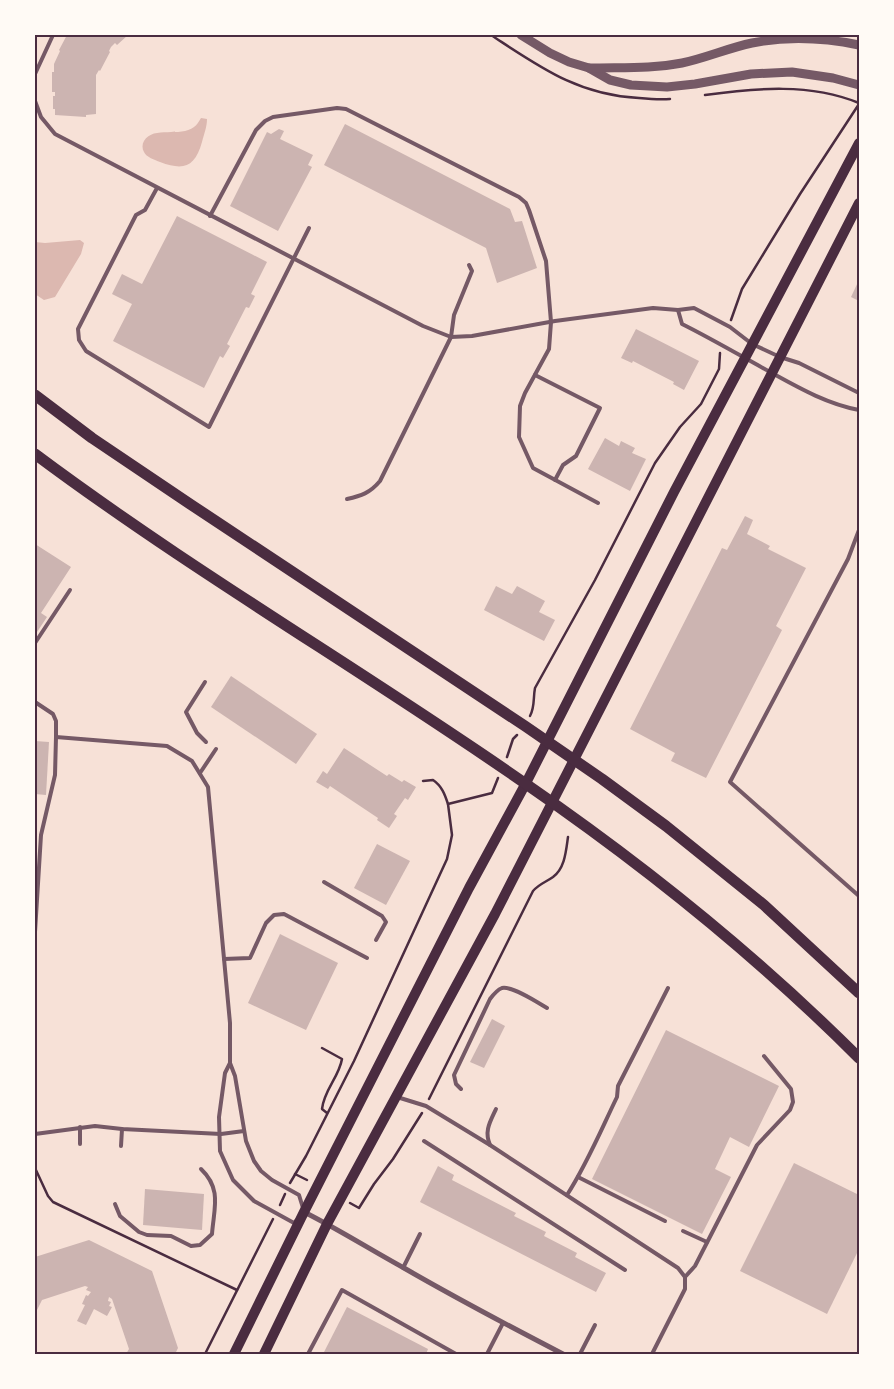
<svg xmlns="http://www.w3.org/2000/svg" width="894" height="1389" viewBox="0 0 894 1389" font-family="Montserrat,sans-serif">
  <style>
    .water { fill: #dcb8b0 }
    .building { fill: #ccb4b1 }
    .lines { fill: none; stroke-linecap: round; stroke-linejoin: round }
    .path { stroke: #4a2c40; stroke-width: 2.5 }
    .service { stroke: #755966; stroke-width: 4 }
    .minor { stroke: #755966; stroke-width: 5 }
    .tertiary { stroke: #755966; stroke-width: 9 }
    .secondary { stroke: #4a2c40; stroke-width: 10 }
    .primary { stroke: #4a2c40; stroke-width: 11 }
    .neatline { fill: none; stroke: #4a2c40; stroke-width: 2 }
  </style>
  <rect width="100%" height="100%" fill="#f7e1d7"/>
  <g class="water">
    <path d="M201 118 207 119C207 127 204 134 202 142 195 167 184 171 160 162 155 160 146 157 144 152 142 149 142 144 144 141 154 125 180 138 194 127 197 125 199 121 201 118Z"/>
    <polygon points="80,240 84,243 81,254 55,297 44,300 35,294 35,242 45,243"/>
  </g>
  <g class="building">
    <polygon points="67,35 128,35 117,45 115,43 111,47 109,51 110,52 100,71 99,70 96,75 96,114 86,115 86,117 55,115 55,109 53,109 53,96 55,96 55,92 52,92 52,72 54,72 54,64 60,51 59,50"/>
    <polygon points="345,124 510,209 515,222 522,221 537,268 497,283 486,248 324,165"/>
    <polygon points="279,129 284,131 280,139 313,155 308,165 312,167 278,231 230,206 267,132 271,134"/>
    <polygon points="177,216 267,262 251,294 255,296 249,308 246,307 227,344 230,346 223,358 220,356 204,388 113,341 132,304 112,294 122,274 142,284"/>
    <polygon points="859,280 859,301 851,297"/>
    <polygon points="636,329 699,361 684,390 673,384 674,382 633,361 632,363 621,358"/>
    <polygon points="605,438 619,446 621,441 635,448 632,453 646,459 630,491 588,469"/>
    <polygon points="745,516 753,520 747,534 770,546 768,549 806,568 776,626 782,630 706,778 671,761 675,753 630,729 722,548 727,550"/>
    <polygon points="35,544 71,567 41,613 47,617 35,635"/>
    <polygon points="496,586 512,594 517,586 545,601 539,612 555,620 544,641 484,610"/>
    <polygon points="231,676 317,734 296,764 211,707"/>
    <polygon points="35,741 49,742 46,795 35,794"/>
    <polygon points="344,748 387,776 389,774 402,782 404,780 416,787 408,800 405,798 394,814 397,816 389,828 377,820 378,818 330,786 328,789 316,782 323,771 327,774"/>
    <polygon points="377,844 410,861 386,905 354,888"/>
    <polygon points="280,934 338,963 306,1030 248,1003"/>
    <polygon points="492,1019 505,1026 484,1068 470,1062"/>
    <polygon points="666,1030 779,1086 749,1147 730,1137 715,1169 731,1177 702,1234 592,1179"/>
    <polygon points="794,1163 859,1195 859,1249 827,1314 740,1271"/>
    <polygon points="438,1166 454,1175 452,1180 516,1213 514,1216 546,1232 544,1236 577,1253 575,1257 606,1273 596,1292 420,1202"/>
    <polygon points="145,1189 204,1194 202,1230 143,1225"/>
    <polygon points="89,1240 152,1271 178,1348 175,1354 126,1354 129,1349 112,1299 109,1297 108,1301 111,1302 109,1306 112,1307 107,1316 94,1309 86,1325 77,1321 85,1305 82,1304 86,1295 88,1296 91,1292 86,1290 88,1287 85,1286 42,1300 35,1314 35,1257"/>
    <polygon points="347,1307 428,1349 426,1354 323,1354"/>
  </g>
  <g class="lines">
    <g class="path">
      <path d="M491 35C540 67 578 95 639 98 649 99 660 100 670 99"/>
      <path d="M705 95C756 88 810 83 859 103"/>
      <polyline points="731,320 742,289 800,194 859,104"/>
      <path d="M530 716C535 707 533 698 535 688L595 580 655 463 680 427 701 404 719 369 720 353"/>
      <polyline points="507,757 513,739 517,735"/>
      <path d="M423 781 433 780C442 786 445 795 448 804"/>
      <path d="M322 1048 342 1059C339 1077 324 1090 322 1109L327 1113"/>
      <path d="M429 1099 533 891C539 884 546 882 553 877 565 868 566 851 568 837"/>
      <polyline points="35,1168 48,1196 53,1202 237,1290"/>
      <polyline points="295,1174 307,1180"/>
      <polyline points="290,1183 306,1156 354,1061 447,859 452,835 448,804 492,793 498,778"/>
      <polyline points="350,1203 359,1208 374,1184 393,1159 422,1113"/>
      <polyline points="280,1205 285,1194"/>
      <polyline points="205,1354 273,1219"/>
    </g>
    <g class="service">
      <polyline points="35,74 53,35"/>
      <polyline points="35,101 41,117 55,134 423,326 451,337 472,336 555,321 653,308 678,310 694,308 730,327 752,344 780,357 799,363 859,393"/>
      <polyline points="157,188 145,210 136,215 78,329 79,340 86,351 209,427 309,228"/>
      <polyline points="210,216 256,130 265,121 273,117 337,108 346,109 519,197 526,203 529,210 546,261 551,322 549,349 525,393 520,406 519,437 533,468 598,503"/>
      <path d="M678 310 682 324C712 339 741 356 770 372 799 388 827 404 859 410"/>
      <polyline points="535,375 600,408 576,456 563,465 555,480"/>
      <path d="M347 499C361 496 370 493 380 481L451 337 454 315 472 271 469 265"/>
      <polyline points="859,530 848,559 730,782 859,896"/>
      <polyline points="35,643 70,590"/>
      <polyline points="205,682 186,712 197,733 206,742"/>
      <polyline points="35,702 53,714 56,721 56,737 55,775 41,835 35,932"/>
      <polyline points="56,737 167,746 192,761 208,787 230,1023 230,1063 235,1076 246,1141 254,1161 261,1171 272,1180 299,1195 303,1208"/>
      <polyline points="200,773 216,749"/>
      <polyline points="324,882 382,916 386,922 376,940"/>
      <polyline points="224,959 250,958 266,923 274,915 284,914 367,958"/>
      <polyline points="230,1063 225,1073 219,1117 220,1151 233,1180 254,1201 294,1223 297,1220"/>
      <path d="M461 1089 456 1084 454 1075 490 999C493 995 497 990 502 988 513 986 537 1002 547 1008"/>
      <polyline points="397,1097 426,1106 490,1145 678,1268 685,1277 685,1289 652,1354"/>
      <polyline points="35,1134 95,1126 122,1129 221,1134 244,1131"/>
      <polyline points="424,1141 625,1270"/>
      <polyline points="80,1144 80,1127"/>
      <path d="M490 1145C484 1131 490 1122 496 1109"/>
      <polyline points="121,1146 122,1129"/>
      <polyline points="578,1177 665,1221"/>
      <path d="M567 1195C587 1164 601 1130 617 1097L618 1086 668 988"/>
      <path d="M115 1204 120 1216 139 1232 147 1235 171 1236 191 1246 200 1245 212 1234C214 1208 222 1189 201 1169"/>
      <polyline points="683,1231 707,1242"/>
      <polyline points="403,1268 420,1234"/>
      <polyline points="685,1277 695,1266 757,1145 790,1110 793,1102 791,1089 764,1056"/>
      <polyline points="308,1354 342,1290 456,1354"/>
      <polyline points="487,1354 503,1323"/>
      <polyline points="580,1354 595,1325"/>
    </g>
    <path class="minor" d="M304 1212C338 1229 371 1250 404 1268 456 1298 509 1326 563 1354"/>
    <g class="tertiary">
      <polyline points="521,35 550,53 569,62 589,68 610,80 631,85 667,87 695,84 751,74 792,72 833,78 859,85"/>
      <path d="M589 68C620 67 651 69 682 63 706 58 728 48 752 43 787 36 825 38 859 45"/>
    </g>
    <g class="secondary">
      <polyline points="234,1354 304,1212 469,888 526,783 674,492 859,143"/>
      <polyline points="264,1354 327,1224 495,914 859,203"/>
    </g>
    <g class="primary">
      <polyline points="35,395 92,438 193,506 525,726 602,779 666,826 764,905 859,993"/>
      <path d="M35 454C193 572 364 671 526 784 645 866 757 956 859 1058"/>
    </g>
  </g>
  <rect width="894" height="1389" fill="none" stroke="#fffaf5" stroke-width="72"/>
  <rect x="36" y="36" width="822" height="1317" class="neatline"/>
</svg>
